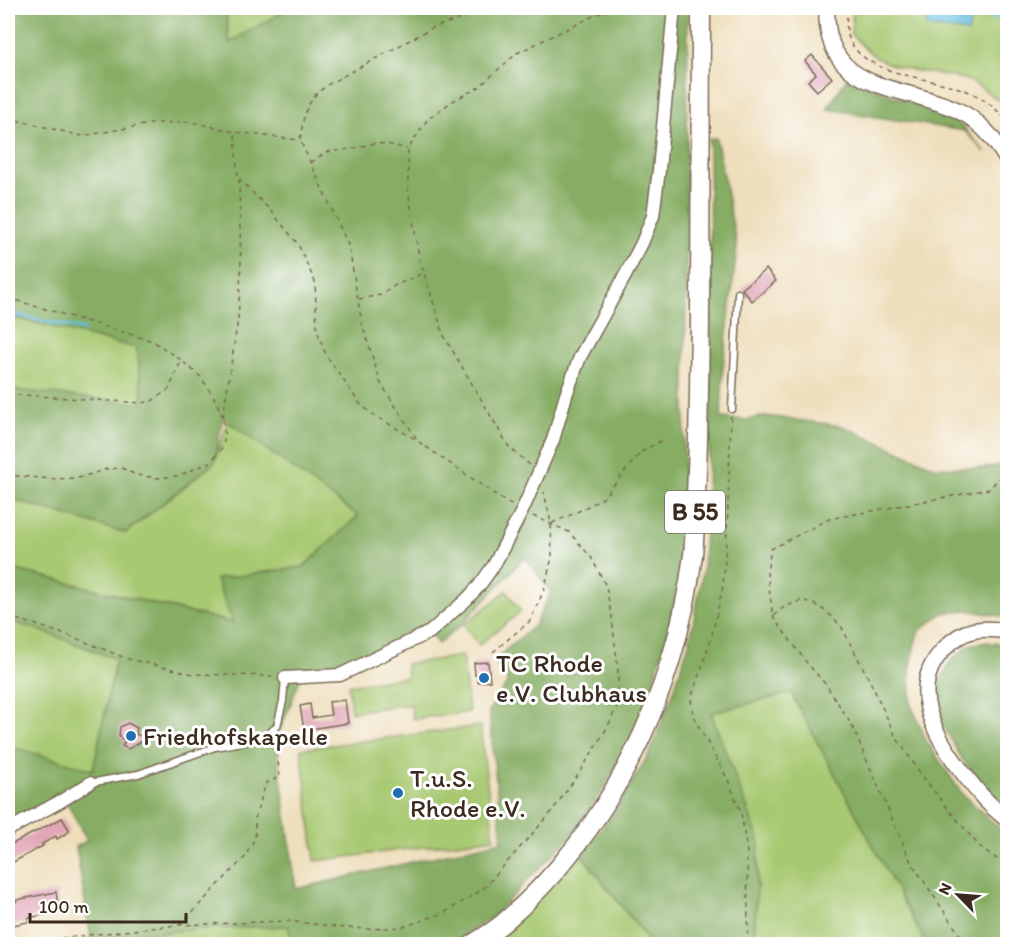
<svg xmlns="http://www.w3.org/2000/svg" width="1015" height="952" viewBox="0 0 1015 952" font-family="Itim,sans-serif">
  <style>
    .green { fill: #a8c972; stroke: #727a48; stroke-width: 1.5 }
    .forest { fill: #86ad64; stroke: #606c41; stroke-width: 1.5; fill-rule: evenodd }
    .water { fill: #61bddf; stroke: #4e747e; stroke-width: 1.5 }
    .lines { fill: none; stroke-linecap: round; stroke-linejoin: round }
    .stream { stroke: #61bddf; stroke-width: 3 }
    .building { fill: #e1a7b9 }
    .service-casing { stroke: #7a6955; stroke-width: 9 }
    .minor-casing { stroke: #7a6955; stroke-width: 15 }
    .tertiary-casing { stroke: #7a6955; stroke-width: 18 }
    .primary-casing { stroke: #7a6955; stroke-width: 21 }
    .path { stroke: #7a6955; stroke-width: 1.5; stroke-dasharray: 4.5 4.5; stroke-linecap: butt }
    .service { stroke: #fff; stroke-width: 6 }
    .minor { stroke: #fff; stroke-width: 12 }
    .tertiary { stroke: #fff; stroke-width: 15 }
    .primary { stroke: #fff; stroke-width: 18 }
    .poi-dot { fill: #1f6fb2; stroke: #fff; stroke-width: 2 }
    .labels { text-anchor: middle; stroke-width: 6; stroke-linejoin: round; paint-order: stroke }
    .shield { fill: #fff; stroke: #766a62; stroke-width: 1.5 }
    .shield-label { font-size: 24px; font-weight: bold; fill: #3b2a1e }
    .poi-label { font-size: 26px; fill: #3b2a1e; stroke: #fff; text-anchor: start }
  </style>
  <rect width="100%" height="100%" fill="#fff"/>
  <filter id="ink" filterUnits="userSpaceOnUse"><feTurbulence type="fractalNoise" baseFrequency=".0167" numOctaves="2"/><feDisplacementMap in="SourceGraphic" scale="12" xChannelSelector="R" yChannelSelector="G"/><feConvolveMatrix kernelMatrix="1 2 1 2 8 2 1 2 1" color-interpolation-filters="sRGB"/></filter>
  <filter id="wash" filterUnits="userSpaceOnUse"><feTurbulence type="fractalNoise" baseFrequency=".008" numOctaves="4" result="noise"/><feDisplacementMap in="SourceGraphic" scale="24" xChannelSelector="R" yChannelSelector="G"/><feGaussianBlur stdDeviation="1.35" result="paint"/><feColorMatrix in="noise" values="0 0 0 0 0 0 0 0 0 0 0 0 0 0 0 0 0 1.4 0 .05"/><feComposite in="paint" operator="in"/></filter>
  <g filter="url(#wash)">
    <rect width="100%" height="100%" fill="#eedebb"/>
    <g class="green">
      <polygon points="226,8 289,8 229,43"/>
      <path d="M853 8H1007V107C997 100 981 85 969 81 940 71 906 74 879 59 868 53 860 43 851 34Z"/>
      <polygon points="8,316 137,348 143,405 8,389"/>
      <polygon points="228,421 359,516 303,567 216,579 234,623 8,568 8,504 11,499 126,533 214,463"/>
      <polygon points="506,591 521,611 479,645 464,625"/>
      <polygon points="8,621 34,628 116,659 93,770 8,746"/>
      <polygon points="462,656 469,712 413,719 411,704 351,712 348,685 407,677 406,664"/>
      <polygon points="791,693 926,944 754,944 759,840 711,713"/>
      <polygon points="480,726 494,838 315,861 301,749"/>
      <polygon points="582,855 651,944 487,944 509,929"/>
      <polygon points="288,926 293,944 54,944 194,929"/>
    </g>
    <g class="forest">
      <path d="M8 8H226L229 43 289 8H688L685 406 681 562 669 630 650 691 633 735 603 790 568 839 493 916 450 944H293L288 926 194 929 91 940 76 847 87 841 63 794 8 820V746L93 770 116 659 34 628 8 621V568L233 623 216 579 303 567 358 516 223 418 214 463 125 533 11 499 8 504V389L143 404 137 348 8 316ZM525 557 551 592 534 626 494 660 508 682 489 711 502 841 296 889 276 741 303 672 339 671 426 628 438 644 460 626Z"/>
      <polygon points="847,78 956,120 985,152 965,131 827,109"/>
      <polygon points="716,138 737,247 723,369 721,418 747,420 766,416 842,426 935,467 984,468 1007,464 1007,617 967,610 943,613 919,631 915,642 910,671 911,705 927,742 962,794 1007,835 1007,944 926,944 791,693 711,713 759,840 754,944 651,944 582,855 617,808 649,754 670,702 690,640 703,571 711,404 709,139"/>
      <polygon points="987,642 1007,645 1007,810 962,759 942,724 938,687 949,663 969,645"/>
    </g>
    <polygon class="water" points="949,8 966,8 970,13 969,32 928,27 924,17 938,13"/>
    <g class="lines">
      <g class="stream">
        <polyline points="983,16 1008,20"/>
        <polyline points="8,313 84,330"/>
      </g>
    </g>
    <g id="blocks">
      <g class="building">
        <polygon points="812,55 832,78 817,91 808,81 816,74 805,61"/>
        <polygon points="766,269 776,281 752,301 742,289"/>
        <polygon points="488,662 490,681 478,682 477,675 475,675 474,663"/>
        <polygon points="345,700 348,723 304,730 300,706 310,704 312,718 331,715 329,702"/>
        <polygon points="128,723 137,728 136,735 153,735 128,749 122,746 125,741 119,737 120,727"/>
        <polygon points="62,818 70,831 57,839 56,836 42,844 43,846 8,865 8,847 10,846 10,845"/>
        <polygon points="56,892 58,905 46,907 48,914 28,918 28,922 8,926 8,904 16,902 16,900"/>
      </g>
    </g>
  </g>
  <g filter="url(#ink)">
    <use href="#blocks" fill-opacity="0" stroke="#7a6955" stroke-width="1.5"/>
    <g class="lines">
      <defs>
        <g id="service">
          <polyline points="732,409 738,293"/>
          <polyline points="90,783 138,774 215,747 264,738 277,726 283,701 285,678"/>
        </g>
        <g id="minor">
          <polyline points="285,678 340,675 430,632 466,600 479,586 494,565 522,511 553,440 566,395 580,357 626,274 642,243 653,216 659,170 674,8"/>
          <polyline points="8,830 61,801 90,783"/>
        </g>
        <g id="tertiary">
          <path d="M827 8C823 93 901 84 957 110 980 120 995 140 1008 161"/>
          <path d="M1008 631C981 627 963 628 944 649 907 687 934 734 960 769 976 790 987 804 1008 820"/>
        </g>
        <path id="primary" d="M473 944C482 938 493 931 502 924 611 831 675 695 693 555 695 535 695 514 696 494 699 436 699 379 700 322 700 217 701 112 701 8"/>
      </defs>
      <use href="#service" class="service-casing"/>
      <use href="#minor" class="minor-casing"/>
      <use href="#tertiary" class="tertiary-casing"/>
      <use href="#primary" class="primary-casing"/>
      <g class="path">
        <polyline points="494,8 432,28 327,85 315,95 309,104 304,116 300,140 349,247 362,324 381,384 419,442 503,500 513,506"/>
        <path d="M847 8C847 17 845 26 848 35 859 75 928 77 959 88 980 95 994 106 1008 122"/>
        <polyline points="8,118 82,136 156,123 192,122 235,132 299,140"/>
        <polyline points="311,162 327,152 351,149 376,143 392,145 407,149"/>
        <polyline points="239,179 271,211 298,244 315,282 317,330 326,355 360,404 375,416 417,440"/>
        <polyline points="8,298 153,341 181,360 201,377 216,401 223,418 225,438 221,450 209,463 177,476 158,478 136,475 122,468 107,469 79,478 51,479 8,475"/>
        <polyline points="359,299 381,295 394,286 423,273"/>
        <polyline points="8,394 142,403 152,401 169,389 181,361"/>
        <polyline points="731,416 727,531 723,586 711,639 691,699 693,716 728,780 741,812 747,852 748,923 747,944"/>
        <polyline points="223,417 238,319 241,271 239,179 237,170 235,132"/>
        <polyline points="530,465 509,447 444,336 419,257 408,189 408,149 427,120 451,102 479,87 517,53 610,8"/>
        <polyline points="552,523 575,513 603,498 641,452 664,439"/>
        <polyline points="774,616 784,607 802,600 814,604 827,612 841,626 870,681 896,737 923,777 949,810 974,840 985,852 1008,865"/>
        <polyline points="8,617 34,624 75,638 128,659 193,674 272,676"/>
        <polyline points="493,652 530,621 544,590 552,557 551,523 544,492"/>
        <polyline points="180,925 245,857 255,838 255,818 266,783 280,777 275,738"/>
        <polyline points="8,944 179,925 288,921 345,928 373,929 403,927 444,913 483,889 550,814 580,772 607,728 618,704 618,671 612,618 606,586 591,557 569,532 533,516"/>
        <polyline points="966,944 911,862 851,724 827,686 807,663 773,617 767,573 771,549 829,519 989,489 1008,469"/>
      </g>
      <use href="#service" class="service"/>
      <use href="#minor" class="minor"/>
      <use href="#tertiary" class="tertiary"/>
      <use href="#primary" class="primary"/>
    </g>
  </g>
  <g class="poi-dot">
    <circle cx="484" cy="678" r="6"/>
    <circle cx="131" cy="736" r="6"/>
    <circle cx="398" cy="793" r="6"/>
  </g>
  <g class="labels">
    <rect class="shield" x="665" y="491" width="60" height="42" rx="4.5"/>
    <g class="shield-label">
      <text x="695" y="520">B 55</text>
    </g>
    <g class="poi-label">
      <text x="496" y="672">TC Rhode<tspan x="496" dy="30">e.V. Clubhaus</tspan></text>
      <text x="143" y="745">Friedhofskapelle</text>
      <text x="410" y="787">T.u.S.<tspan x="410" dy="30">Rhode e.V.</tspan></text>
    </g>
  </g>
  <rect width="1015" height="952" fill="none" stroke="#fff" stroke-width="30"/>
  <g transform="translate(958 895) rotate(295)" stroke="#ffffff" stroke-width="4.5" paint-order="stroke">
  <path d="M0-4.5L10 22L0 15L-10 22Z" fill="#3b2a1e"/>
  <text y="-9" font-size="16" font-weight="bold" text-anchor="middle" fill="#3b2a1e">N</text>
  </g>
  <path d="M30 913v9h156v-9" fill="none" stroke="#3b2a1e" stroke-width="3"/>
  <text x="39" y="913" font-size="18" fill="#3b2a1e" stroke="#ffffff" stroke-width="4.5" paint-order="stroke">100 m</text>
</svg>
